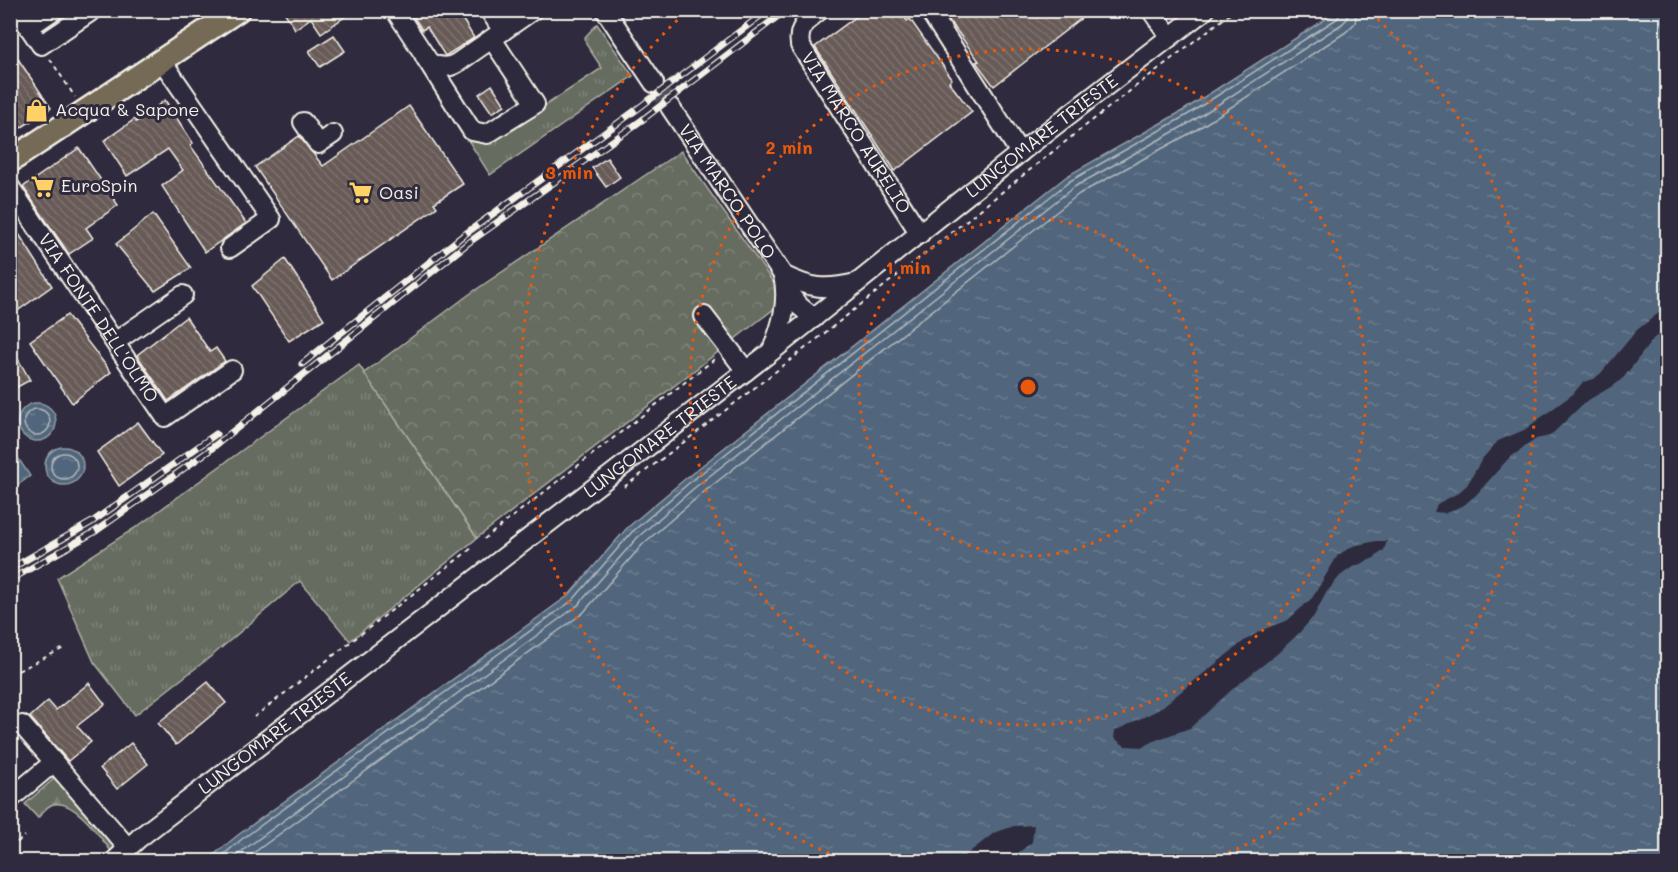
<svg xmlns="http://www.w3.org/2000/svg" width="1678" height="872" viewBox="0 0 1678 872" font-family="Mali,sans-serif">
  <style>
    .grass { fill: url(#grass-tufts); stroke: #adafa4; stroke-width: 1.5 }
    .forest { fill: url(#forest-firs); stroke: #adafa4; stroke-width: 1.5 }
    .park { fill: url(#park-crowns); stroke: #adafa4; stroke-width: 1.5 }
    .water { fill: url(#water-ripples); stroke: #929ea7; stroke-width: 1.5 }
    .pier { fill: #2f2a3d }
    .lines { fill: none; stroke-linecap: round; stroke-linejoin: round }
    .shore { stroke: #b3b9bd; stroke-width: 1.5 }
    .building { fill: url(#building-back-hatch); stroke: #f4f1e8; stroke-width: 1.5 }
    .minor-tunnel { stroke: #4d4857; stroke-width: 18; stroke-dasharray: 18 9; stroke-linecap: butt }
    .minor-casing { stroke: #f4f1e8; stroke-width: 22 }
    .major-casing { stroke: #f4f1e8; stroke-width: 27 }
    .path { stroke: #f4f1e8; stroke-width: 2; stroke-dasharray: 4.5 4.5; stroke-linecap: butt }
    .minor { stroke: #2f2a3d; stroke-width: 18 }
    .major { stroke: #756b55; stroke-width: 22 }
    .rail-casing { stroke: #f4f1e8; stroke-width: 7 }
    .rail { stroke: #2f2a3d; stroke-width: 4.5; stroke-dasharray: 14; stroke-linecap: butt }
    .ring { fill: none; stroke: #e8590c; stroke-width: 3; stroke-dasharray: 3 6 }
    .labels { text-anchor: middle; stroke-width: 6; stroke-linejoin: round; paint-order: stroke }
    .poi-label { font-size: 18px; fill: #f4f1e8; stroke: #2f2a3d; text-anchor: start }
    .street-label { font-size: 18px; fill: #f4f1e8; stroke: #2f2a3d }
    .centre { fill: #e8590c; stroke: #2f2a3d; stroke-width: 3 }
    .ring-label { font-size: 18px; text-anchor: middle; font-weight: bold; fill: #e8590c; stroke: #2f2a3d; stroke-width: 6; stroke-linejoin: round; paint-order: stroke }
  </style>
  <defs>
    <pattern id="grass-tufts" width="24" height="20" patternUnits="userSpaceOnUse" patternTransform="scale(1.5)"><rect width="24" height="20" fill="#666d60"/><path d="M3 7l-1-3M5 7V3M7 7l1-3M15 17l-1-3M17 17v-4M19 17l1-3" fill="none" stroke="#7c8277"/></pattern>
    <pattern id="forest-firs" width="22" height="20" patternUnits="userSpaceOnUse" patternTransform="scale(1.5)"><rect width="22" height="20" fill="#666d60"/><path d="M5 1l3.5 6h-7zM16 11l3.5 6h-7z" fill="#7c8277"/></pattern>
    <pattern id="park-crowns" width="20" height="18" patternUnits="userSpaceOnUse" patternTransform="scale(1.5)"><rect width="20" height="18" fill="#666d60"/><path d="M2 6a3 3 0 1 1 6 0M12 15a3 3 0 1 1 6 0" fill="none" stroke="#7c8277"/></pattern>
    <pattern id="water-ripples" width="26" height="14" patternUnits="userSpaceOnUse" patternTransform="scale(1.5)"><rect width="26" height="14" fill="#51667c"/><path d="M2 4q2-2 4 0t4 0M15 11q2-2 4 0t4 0" fill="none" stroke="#6b7c8f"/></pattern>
    <pattern id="building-back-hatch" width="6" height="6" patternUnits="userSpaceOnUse" patternTransform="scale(1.5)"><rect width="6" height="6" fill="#675a56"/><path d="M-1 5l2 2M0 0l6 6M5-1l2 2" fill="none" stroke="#7d726e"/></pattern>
  </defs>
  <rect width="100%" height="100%" fill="#2f2a3d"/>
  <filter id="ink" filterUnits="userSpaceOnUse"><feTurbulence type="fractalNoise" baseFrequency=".0167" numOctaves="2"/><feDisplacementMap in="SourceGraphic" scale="12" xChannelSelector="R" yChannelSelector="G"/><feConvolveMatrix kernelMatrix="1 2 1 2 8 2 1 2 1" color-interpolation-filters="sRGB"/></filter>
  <g filter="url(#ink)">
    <g class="grass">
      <polygon points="597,24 633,76 490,175 468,140 485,142 496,138 602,68 586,44 585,37"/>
      <polygon points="359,365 477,538 350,641 300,581 214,654 135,715 94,662 57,578 138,526"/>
    </g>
    <path class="forest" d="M57 776 117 846 111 851C100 837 76 801 55 804 48 804 42 813 38 818L25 804Z"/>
    <polygon class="park" points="681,151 775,285 777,301 775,308 477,538 364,373 471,293"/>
    <g class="water">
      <polygon points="1338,11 1667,11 1667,861 205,862 238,835 569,595 627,528 685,479 1067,176 1184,110"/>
      <circle cx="37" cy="422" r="19"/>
      <circle cx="64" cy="466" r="19"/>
      <polygon points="12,449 30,476 11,490 10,450"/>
    </g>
    <g class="pier">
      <polygon points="1667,309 1667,329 1654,338 1624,377 1616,384 1585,402 1550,436 1536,439 1508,459 1476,495 1464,505 1445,513 1434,512 1437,504 1458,493 1467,485 1482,459 1498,441 1524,430 1573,394 1583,382 1594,379 1601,373 1637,330 1660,312"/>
      <polygon points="1376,541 1387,541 1384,550 1374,558 1351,568 1340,576 1326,593 1314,616 1299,633 1277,654 1236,686 1190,728 1156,740 1143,747 1125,746 1114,738 1115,731 1158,710 1244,641 1262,630 1288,620 1312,598 1338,555 1353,546"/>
      <polygon points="1034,825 1032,842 1008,861 958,861 994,833 1014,826"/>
    </g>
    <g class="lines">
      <g class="shore">
        <circle cx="37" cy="422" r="13"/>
        <circle cx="64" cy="466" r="13"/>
        <polyline points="215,862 242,839 573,600 632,532 689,483 1070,181 1187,115 1338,18 1341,10"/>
        <polyline points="227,862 577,606 637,538 693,489 1074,187 1191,122 1342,24 1347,19 1348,10"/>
        <polyline points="241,862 583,613 643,544 699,496 1079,194 1196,130 1346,32 1355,23 1357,10"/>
      </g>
    </g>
    <g class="building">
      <polygon points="283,10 355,10 321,33 311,18 295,29"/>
      <polygon points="409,10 457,10 474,38 445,56 427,27 422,30"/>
      <polygon points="853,10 900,10 907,21 910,19 952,79 949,82 972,112 895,171 815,47 857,16"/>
      <polygon points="958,10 1092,10 994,86 976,62 979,61 948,19"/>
      <polygon points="334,35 345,51 320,67 309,51"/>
      <polygon points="10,47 51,108 10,135"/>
      <polygon points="492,85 505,105 492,113 479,94"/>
      <polygon points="165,100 193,143 190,145 246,223 205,252 162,186 183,170 168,149 127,176 104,141 135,119 136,122"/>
      <polygon points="409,106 463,184 434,203 437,207 332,280 255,167 299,136 323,166"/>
      <polygon points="79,148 118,205 86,228 93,238 69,254 23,187"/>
      <polygon points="607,158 620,177 606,187 592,168"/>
      <polygon points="153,214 191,268 155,291 116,244"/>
      <polygon points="10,220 52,286 16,312 10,303"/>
      <polygon points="285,259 324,319 289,341 252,286"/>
      <polygon points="67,315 111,372 72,403 30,341"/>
      <polygon points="186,317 210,352 216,348 225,361 168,401 137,355"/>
      <polygon points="10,345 30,380 10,391"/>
      <polygon points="138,422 162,455 119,486 97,452"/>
      <polygon points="208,682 226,703 176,745 158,723"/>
      <polygon points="89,683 105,704 77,726 91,742 68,761 30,717 48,701 56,710"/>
      <polygon points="131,743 148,764 117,789 100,768"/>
    </g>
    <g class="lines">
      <polyline class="minor-tunnel" points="654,83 670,107"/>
      <defs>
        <g id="minor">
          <polyline points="17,10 41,45 93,10"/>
          <path d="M395 10 429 62C438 68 447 69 457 63L533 10"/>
          <polyline points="489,10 503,31"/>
          <polyline points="605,10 654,83"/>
          <path id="s1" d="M820 10C807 20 797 28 800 45L920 234"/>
          <polyline points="929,10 1020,153"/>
          <polyline points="1151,10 1170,37"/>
          <polyline points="29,27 54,10"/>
          <polyline points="425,57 472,131 487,134 535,104 492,39"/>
          <polyline points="162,61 271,219 230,248"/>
          <path id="s2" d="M670 107 783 275C789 301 782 325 772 350"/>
          <polyline points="303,122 318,144 333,134"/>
          <path id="s3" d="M10 187 165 417 232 370"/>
          <path d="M783 275C811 289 826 290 856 283"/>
          <polyline points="786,289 798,305 814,318"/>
          <polyline points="704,316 746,371"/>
          <polyline points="115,342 183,295"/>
          <polyline points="22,725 128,848"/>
          <polyline points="10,799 54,762"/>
          <path id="s4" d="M113 862 139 838 772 351 1031 144 1205 10"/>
        </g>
        <polyline id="major" points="10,161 238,10"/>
      </defs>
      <use href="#minor" class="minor-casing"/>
      <use href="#major" class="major-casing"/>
      <g class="path">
        <polyline points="50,59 75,97"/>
        <path d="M624 487C832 333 1029 166 1235 10"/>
        <polyline points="484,539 716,358"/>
        <polyline points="10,675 64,648"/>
        <polyline points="254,717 472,548"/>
        <polyline points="10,848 25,836"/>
      </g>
      <use href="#minor" class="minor"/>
      <use href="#major" class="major"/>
      <defs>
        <g id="rail">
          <polyline points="302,364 461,237 636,110 768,10"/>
          <polyline points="10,569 92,522 216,434"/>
          <polyline points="10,580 96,531 207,452 468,243 642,120 786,10"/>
        </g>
      </defs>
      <use href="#rail" class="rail-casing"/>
      <use href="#rail" class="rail"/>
    </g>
  </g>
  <g class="ring">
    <circle cx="1028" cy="387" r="169"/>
    <circle cx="1028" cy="387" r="338"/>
    <path d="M846 860A507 507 0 0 1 685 13M1371 13A507 507 0 0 1 1210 860"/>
  </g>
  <defs>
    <symbol id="shop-bare" viewBox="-9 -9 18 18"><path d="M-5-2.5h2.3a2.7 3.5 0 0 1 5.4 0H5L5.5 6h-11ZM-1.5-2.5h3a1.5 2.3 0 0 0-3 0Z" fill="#ffd166" stroke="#2f2a3d" stroke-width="2.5" paint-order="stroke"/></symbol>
    <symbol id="supermarket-bare" viewBox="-9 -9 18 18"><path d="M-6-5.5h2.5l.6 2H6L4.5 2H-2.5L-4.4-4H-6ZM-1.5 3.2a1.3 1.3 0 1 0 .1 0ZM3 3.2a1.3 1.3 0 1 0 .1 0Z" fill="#ffd166" stroke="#2f2a3d" stroke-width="2.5" paint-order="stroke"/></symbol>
  </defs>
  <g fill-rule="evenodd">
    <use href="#shop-bare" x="20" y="94" width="33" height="33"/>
    <use href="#supermarket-bare" x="26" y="170" width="33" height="33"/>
    <use href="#supermarket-bare" x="344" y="176" width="33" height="33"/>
  </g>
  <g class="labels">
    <g class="poi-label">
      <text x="55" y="116">Acqua &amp; Sapone</text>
      <text x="61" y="192">EuroSpin</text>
      <text x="379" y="199">Oasi</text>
    </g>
    <g class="street-label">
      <text dy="6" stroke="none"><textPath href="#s1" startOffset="147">VIA MARCO AURELIO</textPath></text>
      <text dy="6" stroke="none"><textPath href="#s4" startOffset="1179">LUNGOMARE TRIESTE</textPath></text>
      <text dy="6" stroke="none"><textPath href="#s2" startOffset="102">VIA MARCO POLO</textPath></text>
      <text dy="6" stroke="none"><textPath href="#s3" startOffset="158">VIA FONTE DELL'OLMO</textPath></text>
      <text dy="6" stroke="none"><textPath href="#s4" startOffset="693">LUNGOMARE TRIESTE</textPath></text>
      <text dy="6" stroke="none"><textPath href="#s4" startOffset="207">LUNGOMARE TRIESTE</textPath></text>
    </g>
  </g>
  <circle cx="1028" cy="387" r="9" class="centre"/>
  <g class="ring-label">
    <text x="789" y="154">2 min</text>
    <text x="569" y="179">3 min</text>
    <text x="908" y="274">1 min</text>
  </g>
  <rect width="1678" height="872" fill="none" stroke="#2f2a3d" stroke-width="36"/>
  <rect x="18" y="18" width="1642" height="836" fill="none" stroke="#f4f1e8" stroke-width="2" filter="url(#ink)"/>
</svg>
